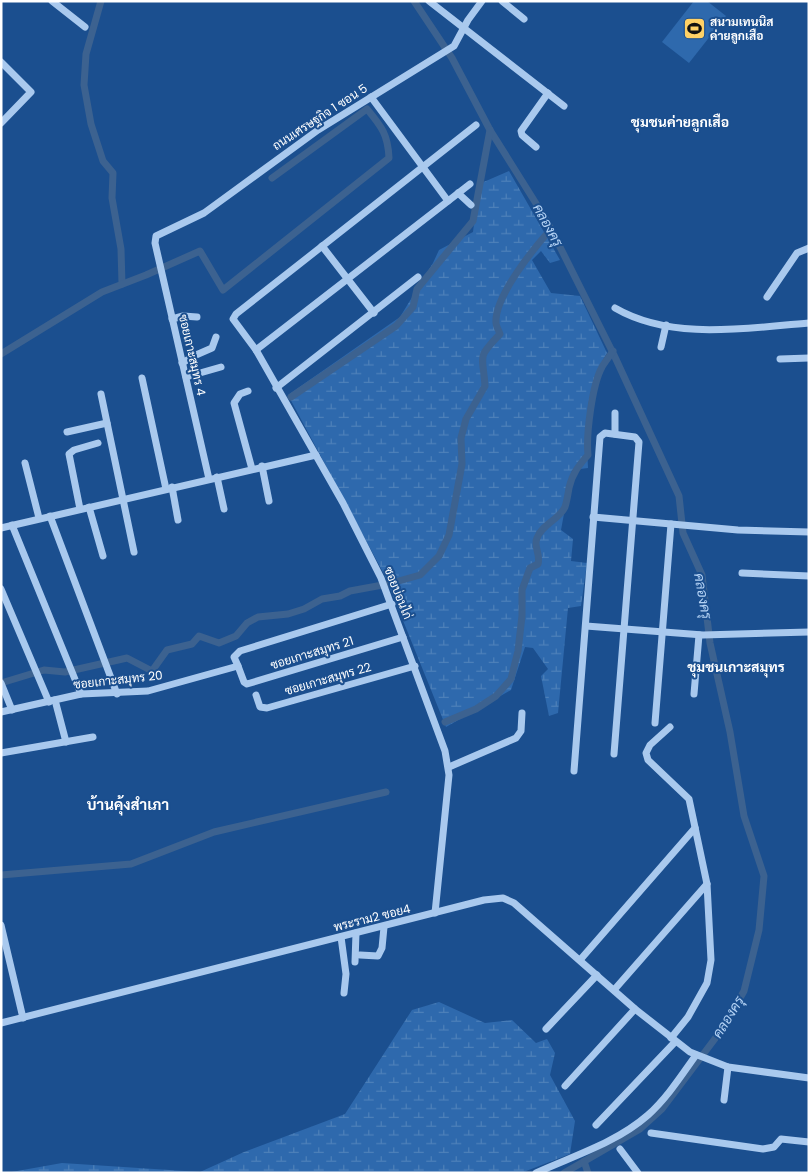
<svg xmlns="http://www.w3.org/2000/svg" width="810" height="1174" viewBox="0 0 810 1174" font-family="Poppins,Sarabun,sans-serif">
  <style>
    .wetland { fill: url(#wetland-marsh) }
    .pitch { fill: #2e69ad }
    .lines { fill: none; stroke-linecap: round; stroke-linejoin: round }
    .canal { stroke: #3c6290; stroke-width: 7 }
    .minor { stroke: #a9c9ee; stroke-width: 7 }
    .labels { text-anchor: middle; stroke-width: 4; stroke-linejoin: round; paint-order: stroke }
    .poi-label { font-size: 12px; font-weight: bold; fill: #fff; stroke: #1b4f8f; text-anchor: start }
    .street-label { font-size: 12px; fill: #fff; stroke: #1b4f8f }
    .neighbourhood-label { font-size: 14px; font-weight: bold; fill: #fff; stroke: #1b4f8f }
    .water-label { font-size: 14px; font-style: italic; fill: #b5d3f5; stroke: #1b4f8f }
    .quarter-label { font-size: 15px; font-weight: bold; fill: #fff; stroke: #1b4f8f }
  </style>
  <defs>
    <pattern id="wetland-marsh" width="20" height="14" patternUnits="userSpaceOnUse" patternTransform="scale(1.25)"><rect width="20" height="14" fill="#2e69ad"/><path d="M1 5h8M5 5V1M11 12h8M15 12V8" fill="none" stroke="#4d80b9"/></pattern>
  </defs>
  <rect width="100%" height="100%" fill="#1b4f8f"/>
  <g class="wetland">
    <path d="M509 171 560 260 550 263 541 251 532 260 551 293 580 296 607 353C584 391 586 425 588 468L572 470 561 530 573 539 571 561 587 563 581 606 568 608 558 713 549 716 541 676 548 669 533 648 525 647 511 690 446 727 385 576 288 395 400 317 433 263 439 250 473 232 479 184Z"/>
    <polygon points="439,1002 485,1023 512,1020 536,1043 547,1039 555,1053 550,1075 575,1121 570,1154 521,1173 6,1173 62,1163 200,1172 244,1152 345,1114 412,1010"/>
  </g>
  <polygon class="pitch" points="694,1 707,1 726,16 689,63 662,42"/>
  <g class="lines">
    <g class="canal">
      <polyline points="101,1 86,54 84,85 91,124 103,161 113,173 112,198 121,249 122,284"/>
      <polyline points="414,1 452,58 490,130 547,221 614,355 679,496 683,533 702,575 710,643 730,732 744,816 764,876 759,930 744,991 723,1028 662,1109 640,1129 564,1173"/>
      <path d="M1 354 102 292 146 275 200 251 223 290 389 158C388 135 382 127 367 109L272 178"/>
      <polyline points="291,397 396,326 413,307 417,289 473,221 490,130"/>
      <path d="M1 683 44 670 65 672 127 658 152 671 167 650 192 644 199 636 219 643 236 636 247 623 258 617 288 614 304 609 322 599 340 596 350 591 388 584 420 575 439 556 449 535 462 464 461 438 466 419 485 386C483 354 476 359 500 334 499 331 496 326 496 323 494 297 534 248 551 229"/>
      <path d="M445 722 476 709 496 696 511 679 518 651 522 616V590L530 568 538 564C541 554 533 547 537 538 542 524 559 520 565 507 567 501 568 494 569 488 572 474 579 465 588 455 586 435 592 385 602 367 605 362 609 357 613 351"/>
      <polyline points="1,875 131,864 214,832 386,792"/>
      <polyline points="584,1161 588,1173"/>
    </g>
    <g class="minor">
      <polyline points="52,1 85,27"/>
      <polyline points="429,1 564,106"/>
      <polyline points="502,1 524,19"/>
      <polyline points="1,62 31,92 1,123"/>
      <polyline points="371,97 448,201"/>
      <polyline points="536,147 522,135 521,131 548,93"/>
      <polyline points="458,193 471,205"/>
      <polyline points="322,246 374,313"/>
      <polyline points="767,297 797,253 809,248"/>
      <path d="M615 308C672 341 746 328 809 323"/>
      <polyline points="172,319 183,316 197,317"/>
      <polyline points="661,347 666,325"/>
      <polyline points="256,350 470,184"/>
      <polyline points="780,359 809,358"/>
      <polyline points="182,363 196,355 212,348 216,337"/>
      <polyline points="186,377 221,367"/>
      <polyline points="142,378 166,489"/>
      <polyline points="276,388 418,277"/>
      <polyline points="248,391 240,394 234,403 252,469"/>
      <polyline points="101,394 134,552"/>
      <polyline points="67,432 107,423"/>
      <polyline points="615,434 615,413"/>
      <polyline points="25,463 39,518"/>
      <polyline points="262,466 269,501"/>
      <polyline points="217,477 224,509"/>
      <polyline points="209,479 155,243 156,236 204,213 318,130 454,46 468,20 482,1"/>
      <polyline points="172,487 178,520"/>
      <polyline points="89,507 103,556"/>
      <polyline points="80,509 69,454 74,450 98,443"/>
      <polyline points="50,516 117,694"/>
      <polyline points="593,517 738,530 809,532"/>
      <polyline points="12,525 81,694"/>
      <polyline points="1,528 316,455"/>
      <polyline points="742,573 809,576"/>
      <polyline points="1,589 49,702"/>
      <polyline points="586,626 703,635 809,632"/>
      <polyline points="238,666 244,682 247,684 403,637"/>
      <polyline points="1,683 12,710"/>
      <polyline points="694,694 699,635"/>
      <polyline points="256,695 260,707 267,708 415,666"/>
      <polyline points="55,700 66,742"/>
      <polyline points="1,712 81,694 148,691 238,666 234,657 240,651 392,604"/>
      <polyline points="655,723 671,524"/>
      <polyline points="670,727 650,745 646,753 648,760 689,799 707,884 711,960 707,983 688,1017 671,1038"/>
      <polyline points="1,753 93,737"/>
      <polyline points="449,767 516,738 521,731 522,713"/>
      <polyline points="574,771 600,437 605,433 635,437 639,442 614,754"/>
      <polyline points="435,913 449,775 445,751 381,578 343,503 256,350 233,319 236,314 476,125"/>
      <polyline points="1,925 23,1018"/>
      <polyline points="341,937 346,974 344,993"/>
      <polyline points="360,955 378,956 382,948 384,927"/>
      <polyline points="580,960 695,828"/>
      <polyline points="355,962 356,933"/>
      <polyline points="614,990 707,884"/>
      <polyline points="1,1023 484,900 503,898 514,903 635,1009 690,1052 728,1067 809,1078"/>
      <polyline points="546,1029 597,975"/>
      <polyline points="565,1086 635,1009"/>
      <polyline points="724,1100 728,1067"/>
      <polyline points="596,1125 675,1042"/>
      <polyline points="651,1133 763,1149 774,1147 781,1139 809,1142"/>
      <polyline points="620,1149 638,1173"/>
      <path d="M536 1173C573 1156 616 1143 648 1115 667 1098 681 1076 696 1055"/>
    </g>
  </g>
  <defs>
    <symbol id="stadium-square" viewBox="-11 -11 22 22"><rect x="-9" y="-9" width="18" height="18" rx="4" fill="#ffd166" stroke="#1b4f8f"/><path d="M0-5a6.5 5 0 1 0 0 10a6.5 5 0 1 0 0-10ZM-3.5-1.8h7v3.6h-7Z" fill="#111"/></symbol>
  </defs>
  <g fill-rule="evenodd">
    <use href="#stadium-square" x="682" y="16" width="25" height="25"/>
  </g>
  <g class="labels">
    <g class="poi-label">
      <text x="710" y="26">สนามเทนนิส<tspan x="710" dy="14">ค่ายลูกเสือ</tspan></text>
    </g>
    <g class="street-label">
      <text transform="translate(320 117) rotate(-33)" y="4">ถนนเศรษฐกิจ 1 ซอน 5</text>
      <text transform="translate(192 355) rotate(77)" y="4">ซอยเกาะสมุทร 4</text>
      <text transform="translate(398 593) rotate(68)" y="4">ซอยบ่อนไก่</text>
      <text transform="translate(312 653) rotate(-17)" y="4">ซอยเกาะสมุทร 21</text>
      <text transform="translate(328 679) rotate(-16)" y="4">ซอยเกาะสมุทร 22</text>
      <text transform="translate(118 680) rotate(-6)" y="4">ซอยเกาะสมุทร 20</text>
      <text transform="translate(372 918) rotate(-14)" y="4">พระราม2 ซอย4</text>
    </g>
    <g class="neighbourhood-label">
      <text x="680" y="127">ชุมชนค่ายลูกเสือ</text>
      <text x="736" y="672">ชุมชนเกาะสมุทร</text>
    </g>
    <g class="water-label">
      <text transform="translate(548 225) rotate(61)" y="5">คลองครุ</text>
      <text transform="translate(703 596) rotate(80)" y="5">คลองครุ</text>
      <text transform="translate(728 1017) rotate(-58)" y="5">คลองครุ</text>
    </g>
    <g class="quarter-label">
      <text x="128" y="810">บ้านคุ้งสำเภา</text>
    </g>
  </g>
  <rect width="810" height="1174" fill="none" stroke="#ffffff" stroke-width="5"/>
</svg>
